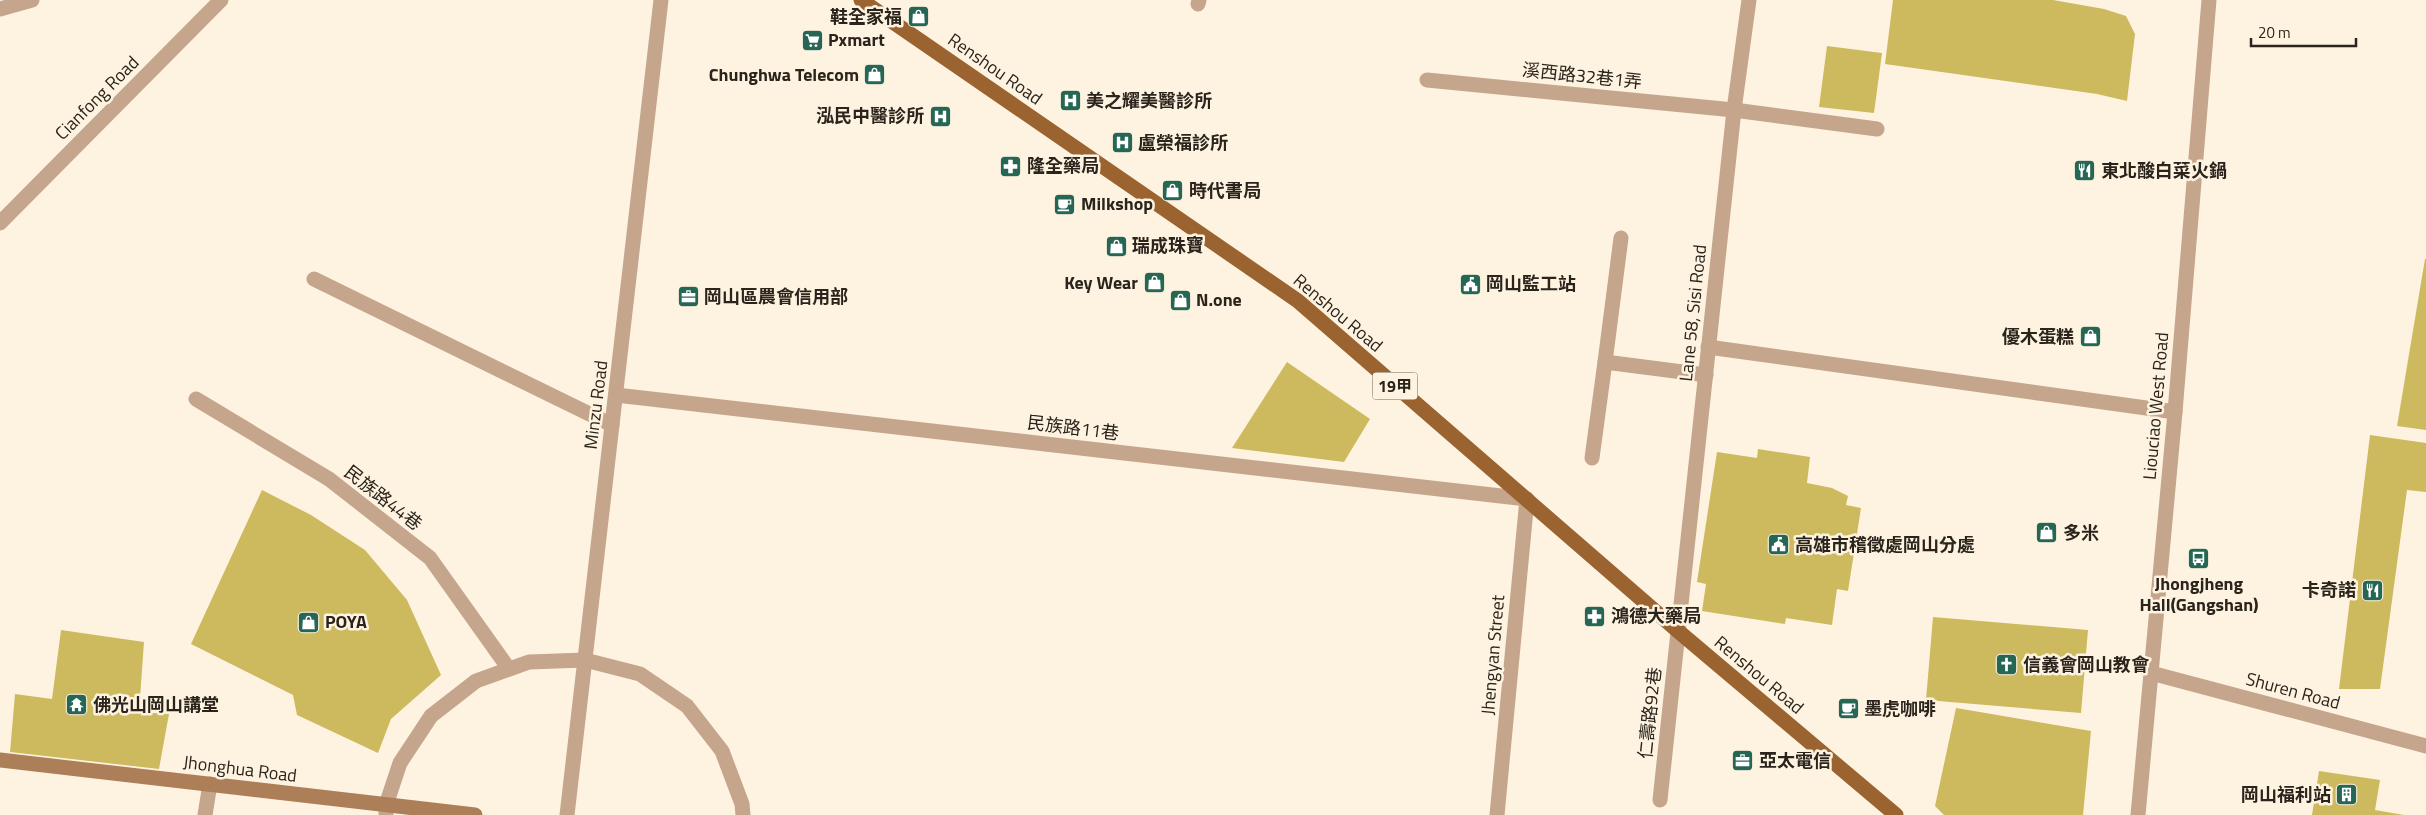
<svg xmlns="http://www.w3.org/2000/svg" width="2426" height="815" viewBox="0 0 2426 815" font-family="'Titillium Web','Noto Sans TC',sans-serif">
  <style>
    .building { fill: #cdba5e }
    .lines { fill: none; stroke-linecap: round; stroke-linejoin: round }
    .lane { stroke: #c5a68c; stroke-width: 15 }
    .street { stroke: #c5a68c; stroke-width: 15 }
    .secondary { stroke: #ad7f58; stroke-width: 15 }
    .primary { stroke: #9a6330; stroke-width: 15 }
    .labels { text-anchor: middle; stroke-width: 5; stroke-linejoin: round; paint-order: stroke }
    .shield { fill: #fef3e0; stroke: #6a6257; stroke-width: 1 }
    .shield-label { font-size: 16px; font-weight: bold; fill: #2a241c }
    .poi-label { font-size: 18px; font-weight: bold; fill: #2a241c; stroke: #fef3e0; text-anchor: start }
    .street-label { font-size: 18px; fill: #2a241c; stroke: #fef3e0 }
  </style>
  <rect width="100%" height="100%" fill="#fef3e0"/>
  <g class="building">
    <polygon points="1893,0 2053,0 2104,9 2126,16 2135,34 2127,101 2097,94 1885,64"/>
    <polygon points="1827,46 1882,53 1874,113 1819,107"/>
    <polygon points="2425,259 2426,259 2426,430 2397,426"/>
    <polygon points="1287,362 1370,419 1344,462 1232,448"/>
    <polygon points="2370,435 2426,443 2426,492 2407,490 2380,689 2339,689"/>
    <polygon points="1758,449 1810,457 1807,483 1832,488 1848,496 1846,505 1861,508 1848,591 1837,589 1832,625 1786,618 1785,624 1702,611 1706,584 1697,582 1717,452 1757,458"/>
    <polygon points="262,490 311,515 365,550 407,600 441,675 391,719 378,753 297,715 293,695 191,644"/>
    <polygon points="1933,617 2088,630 2081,713 1926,700"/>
    <polygon points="61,630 144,642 139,712 169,714 159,769 10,752 15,694 52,699"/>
    <polygon points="1956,708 2091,731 2083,815 1944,815 1935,806"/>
    <polygon points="2319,771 2380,780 2375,810 2404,815 2312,815"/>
  </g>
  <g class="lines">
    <g class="lane">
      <polyline points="1198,4 1199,0"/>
      <polyline points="1427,80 1734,110 1877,129"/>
      <polyline points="1621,238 1605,362 1706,375"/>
      <polyline points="314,279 612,425"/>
      <polyline points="1708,347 2175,412"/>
      <polyline points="616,395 1527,499"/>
      <polyline points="196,399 329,479 430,558 509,669"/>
      <polyline points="1592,458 1605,362"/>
      <polyline points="1660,800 1734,110 1749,0"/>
      <polyline points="205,815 210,784"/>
    </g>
    <g class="street">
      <polyline points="0,9 32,0"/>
      <polyline points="0,223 221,0"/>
      <polyline points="2151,673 2426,746"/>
      <polyline points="386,815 386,805 400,763 431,716 476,681 529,662 585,660 640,674 687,706 722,751 742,804 743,815"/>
      <polyline points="567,815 661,0"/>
      <polyline points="1497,815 1527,499"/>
      <polyline points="2138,815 2175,412 2209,0"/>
    </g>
    <polyline class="secondary" points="0,760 475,815"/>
    <polyline class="primary" points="861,0 1298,301 1678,631 1896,815"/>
  </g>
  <defs>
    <symbol id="shop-square" viewBox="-11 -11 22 22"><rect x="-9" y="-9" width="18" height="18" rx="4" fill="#256654" stroke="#fef3e0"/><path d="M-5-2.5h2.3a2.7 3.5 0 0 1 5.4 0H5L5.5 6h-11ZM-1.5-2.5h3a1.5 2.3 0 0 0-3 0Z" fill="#fff"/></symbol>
    <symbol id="supermarket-square" viewBox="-11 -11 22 22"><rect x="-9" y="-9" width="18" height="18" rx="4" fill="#256654" stroke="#fef3e0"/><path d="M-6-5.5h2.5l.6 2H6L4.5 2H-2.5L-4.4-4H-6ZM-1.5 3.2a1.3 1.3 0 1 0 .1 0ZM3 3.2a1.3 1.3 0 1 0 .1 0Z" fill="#fff"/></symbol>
    <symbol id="hospital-square" viewBox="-11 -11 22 22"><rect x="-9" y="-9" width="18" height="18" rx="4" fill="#256654" stroke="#fef3e0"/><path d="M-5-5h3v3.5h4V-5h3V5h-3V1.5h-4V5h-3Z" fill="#fff"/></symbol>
    <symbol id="pharmacy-square" viewBox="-11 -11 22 22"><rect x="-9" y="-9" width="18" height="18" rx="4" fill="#256654" stroke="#fef3e0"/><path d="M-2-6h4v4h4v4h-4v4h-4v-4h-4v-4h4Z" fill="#fff"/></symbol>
    <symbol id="restaurant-square" viewBox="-11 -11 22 22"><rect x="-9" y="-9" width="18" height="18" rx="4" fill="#256654" stroke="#fef3e0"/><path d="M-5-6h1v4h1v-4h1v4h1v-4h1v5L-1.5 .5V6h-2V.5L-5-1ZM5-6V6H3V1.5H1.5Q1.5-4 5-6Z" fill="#fff"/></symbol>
    <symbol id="cafe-square" viewBox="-11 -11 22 22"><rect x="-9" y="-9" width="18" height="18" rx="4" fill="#256654" stroke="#fef3e0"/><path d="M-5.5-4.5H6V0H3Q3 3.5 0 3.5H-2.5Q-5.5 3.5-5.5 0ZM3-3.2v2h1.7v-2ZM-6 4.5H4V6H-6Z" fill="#fff"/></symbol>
    <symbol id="civic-square" viewBox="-11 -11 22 22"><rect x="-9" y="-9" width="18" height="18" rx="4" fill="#256654" stroke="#fef3e0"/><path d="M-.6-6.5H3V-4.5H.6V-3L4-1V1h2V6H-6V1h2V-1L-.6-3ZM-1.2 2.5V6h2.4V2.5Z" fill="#fff"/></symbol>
    <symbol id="office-square" viewBox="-11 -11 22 22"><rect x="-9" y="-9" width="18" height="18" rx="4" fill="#256654" stroke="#fef3e0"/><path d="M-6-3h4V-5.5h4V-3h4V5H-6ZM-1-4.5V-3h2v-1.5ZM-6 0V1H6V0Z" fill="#fff"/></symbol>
    <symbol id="bus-square" viewBox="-11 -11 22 22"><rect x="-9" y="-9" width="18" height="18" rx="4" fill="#256654" stroke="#fef3e0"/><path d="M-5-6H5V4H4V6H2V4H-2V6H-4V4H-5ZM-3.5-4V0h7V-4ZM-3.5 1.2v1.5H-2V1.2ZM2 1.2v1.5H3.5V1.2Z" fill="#fff"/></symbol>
    <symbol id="church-square" viewBox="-11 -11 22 22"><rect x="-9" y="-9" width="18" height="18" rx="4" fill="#256654" stroke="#fef3e0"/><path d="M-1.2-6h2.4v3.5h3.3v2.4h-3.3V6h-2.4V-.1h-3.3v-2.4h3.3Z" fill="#fff"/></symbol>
    <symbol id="temple-square" viewBox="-11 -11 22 22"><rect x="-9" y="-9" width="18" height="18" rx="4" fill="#256654" stroke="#fef3e0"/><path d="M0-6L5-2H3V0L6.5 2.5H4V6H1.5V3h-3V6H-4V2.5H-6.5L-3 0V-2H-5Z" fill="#fff"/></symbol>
    <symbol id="building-square" viewBox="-11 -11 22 22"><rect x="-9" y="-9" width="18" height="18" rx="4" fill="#256654" stroke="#fef3e0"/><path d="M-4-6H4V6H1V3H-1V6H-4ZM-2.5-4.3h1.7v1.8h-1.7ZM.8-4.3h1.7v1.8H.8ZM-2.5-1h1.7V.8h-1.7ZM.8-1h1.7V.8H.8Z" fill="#fff"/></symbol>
  </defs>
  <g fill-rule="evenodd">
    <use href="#shop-square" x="906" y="4" width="25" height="25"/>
    <use href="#supermarket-square" x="800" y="28" width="25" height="25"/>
    <use href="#shop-square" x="862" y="62" width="25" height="25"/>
    <use href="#hospital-square" x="1058" y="88" width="25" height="25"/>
    <use href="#hospital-square" x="928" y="104" width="25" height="25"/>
    <use href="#hospital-square" x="1110" y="130" width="25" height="25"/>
    <use href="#pharmacy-square" x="998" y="154" width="25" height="25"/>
    <use href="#restaurant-square" x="2072" y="158" width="25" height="25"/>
    <use href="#shop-square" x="1160" y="178" width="25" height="25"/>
    <use href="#cafe-square" x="1052" y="192" width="25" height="25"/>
    <use href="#shop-square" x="1104" y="234" width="25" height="25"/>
    <use href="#shop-square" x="1142" y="270" width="25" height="25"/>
    <use href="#civic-square" x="1458" y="272" width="25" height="25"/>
    <use href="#office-square" x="676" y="284" width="25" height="25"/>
    <use href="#shop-square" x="1168" y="288" width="25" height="25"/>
    <use href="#shop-square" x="2078" y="324" width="25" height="25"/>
    <use href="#shop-square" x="2034" y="520" width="25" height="25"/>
    <use href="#civic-square" x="1766" y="532" width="25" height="25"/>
    <use href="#bus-square" x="2186" y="546" width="25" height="25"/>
    <use href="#restaurant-square" x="2360" y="578" width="25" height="25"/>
    <use href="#pharmacy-square" x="1582" y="604" width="25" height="25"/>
    <use href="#shop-square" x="296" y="610" width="25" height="25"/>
    <use href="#church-square" x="1994" y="652" width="25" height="25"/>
    <use href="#temple-square" x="64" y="692" width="25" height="25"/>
    <use href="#cafe-square" x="1836" y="696" width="25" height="25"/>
    <use href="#office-square" x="1730" y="748" width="25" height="25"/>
    <use href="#building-square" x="2334" y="782" width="25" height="25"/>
  </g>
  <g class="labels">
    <rect class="shield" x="1372.5" y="372.5" width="45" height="27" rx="4"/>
    <g class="shield-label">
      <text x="1395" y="392">19甲</text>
    </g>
    <g class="poi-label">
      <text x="902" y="23" text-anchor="end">鞋全家福</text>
      <text x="828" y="46">Pxmart</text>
      <text x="859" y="81" text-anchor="end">Chunghwa Telecom</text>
      <text x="1086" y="107">美之耀美醫診所</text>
      <text x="924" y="122" text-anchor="end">泓民中醫診所</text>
      <text x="1138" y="149">盧榮福診所</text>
      <text x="1027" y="172">隆全藥局</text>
      <text x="2101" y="177">東北酸白菜火鍋</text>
      <text x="1189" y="197">時代書局</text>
      <text x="1081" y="210">Milkshop</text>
      <text x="1132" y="252">瑞成珠寶</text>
      <text x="1138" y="289" text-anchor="end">Key Wear</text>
      <text x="1486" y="290">岡山監工站</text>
      <text x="704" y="303">岡山區農會信用部</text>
      <text x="1196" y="306">N.one</text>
      <text x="2074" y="343" text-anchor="end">優木蛋糕</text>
      <text x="2063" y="539">多米</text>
      <text x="1795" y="551">高雄市稽徵處岡山分處</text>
      <text x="2199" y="590" text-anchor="middle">Jhongjheng<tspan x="2199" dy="21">Hall(Gangshan)</tspan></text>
      <text x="2356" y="596" text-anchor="end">卡奇諾</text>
      <text x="1611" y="622">鴻德大藥局</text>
      <text x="325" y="628">POYA</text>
      <text x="2023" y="671">信義會岡山教會</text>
      <text x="93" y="711">佛光山岡山講堂</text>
      <text x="1864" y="715">墨虎咖啡</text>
      <text x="1759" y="767">亞太電信</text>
      <text x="2331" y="801" text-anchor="end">岡山福利站</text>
    </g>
    <g class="street-label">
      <text transform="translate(995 69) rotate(35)" y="6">Renshou Road</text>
      <text transform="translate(1582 76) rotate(6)" y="6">溪西路32巷1弄</text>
      <text transform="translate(97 98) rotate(-45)" y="6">Cianfong Road</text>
      <text transform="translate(1338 313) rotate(40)" y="6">Renshou Road</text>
      <text transform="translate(1693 313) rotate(-84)" y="6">Lane 58, Sisi Road</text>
      <text transform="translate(596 405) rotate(-83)" y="6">Minzu Road</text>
      <text transform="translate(2156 406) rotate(-85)" y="6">Liouciao West Road</text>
      <text transform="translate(1073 428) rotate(7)" y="6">民族路11巷</text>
      <text transform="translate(383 498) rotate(38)" y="6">民族路44巷</text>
      <text transform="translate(1493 655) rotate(-85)" y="6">Jhengyan Street</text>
      <text transform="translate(1759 675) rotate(40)" y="6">Renshou Road</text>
      <text transform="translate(2293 691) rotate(15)" y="6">Shuren Road</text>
      <text transform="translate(1650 713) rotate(-84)" y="6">仁壽路92巷</text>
      <text transform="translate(240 769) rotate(7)" y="6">Jhonghua Road</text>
    </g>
  </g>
  <path d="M2251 38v8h105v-8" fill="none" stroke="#2a241c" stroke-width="2.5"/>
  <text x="2258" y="38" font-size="15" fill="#2a241c" stroke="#fef3e0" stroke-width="4" paint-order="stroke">20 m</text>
</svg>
